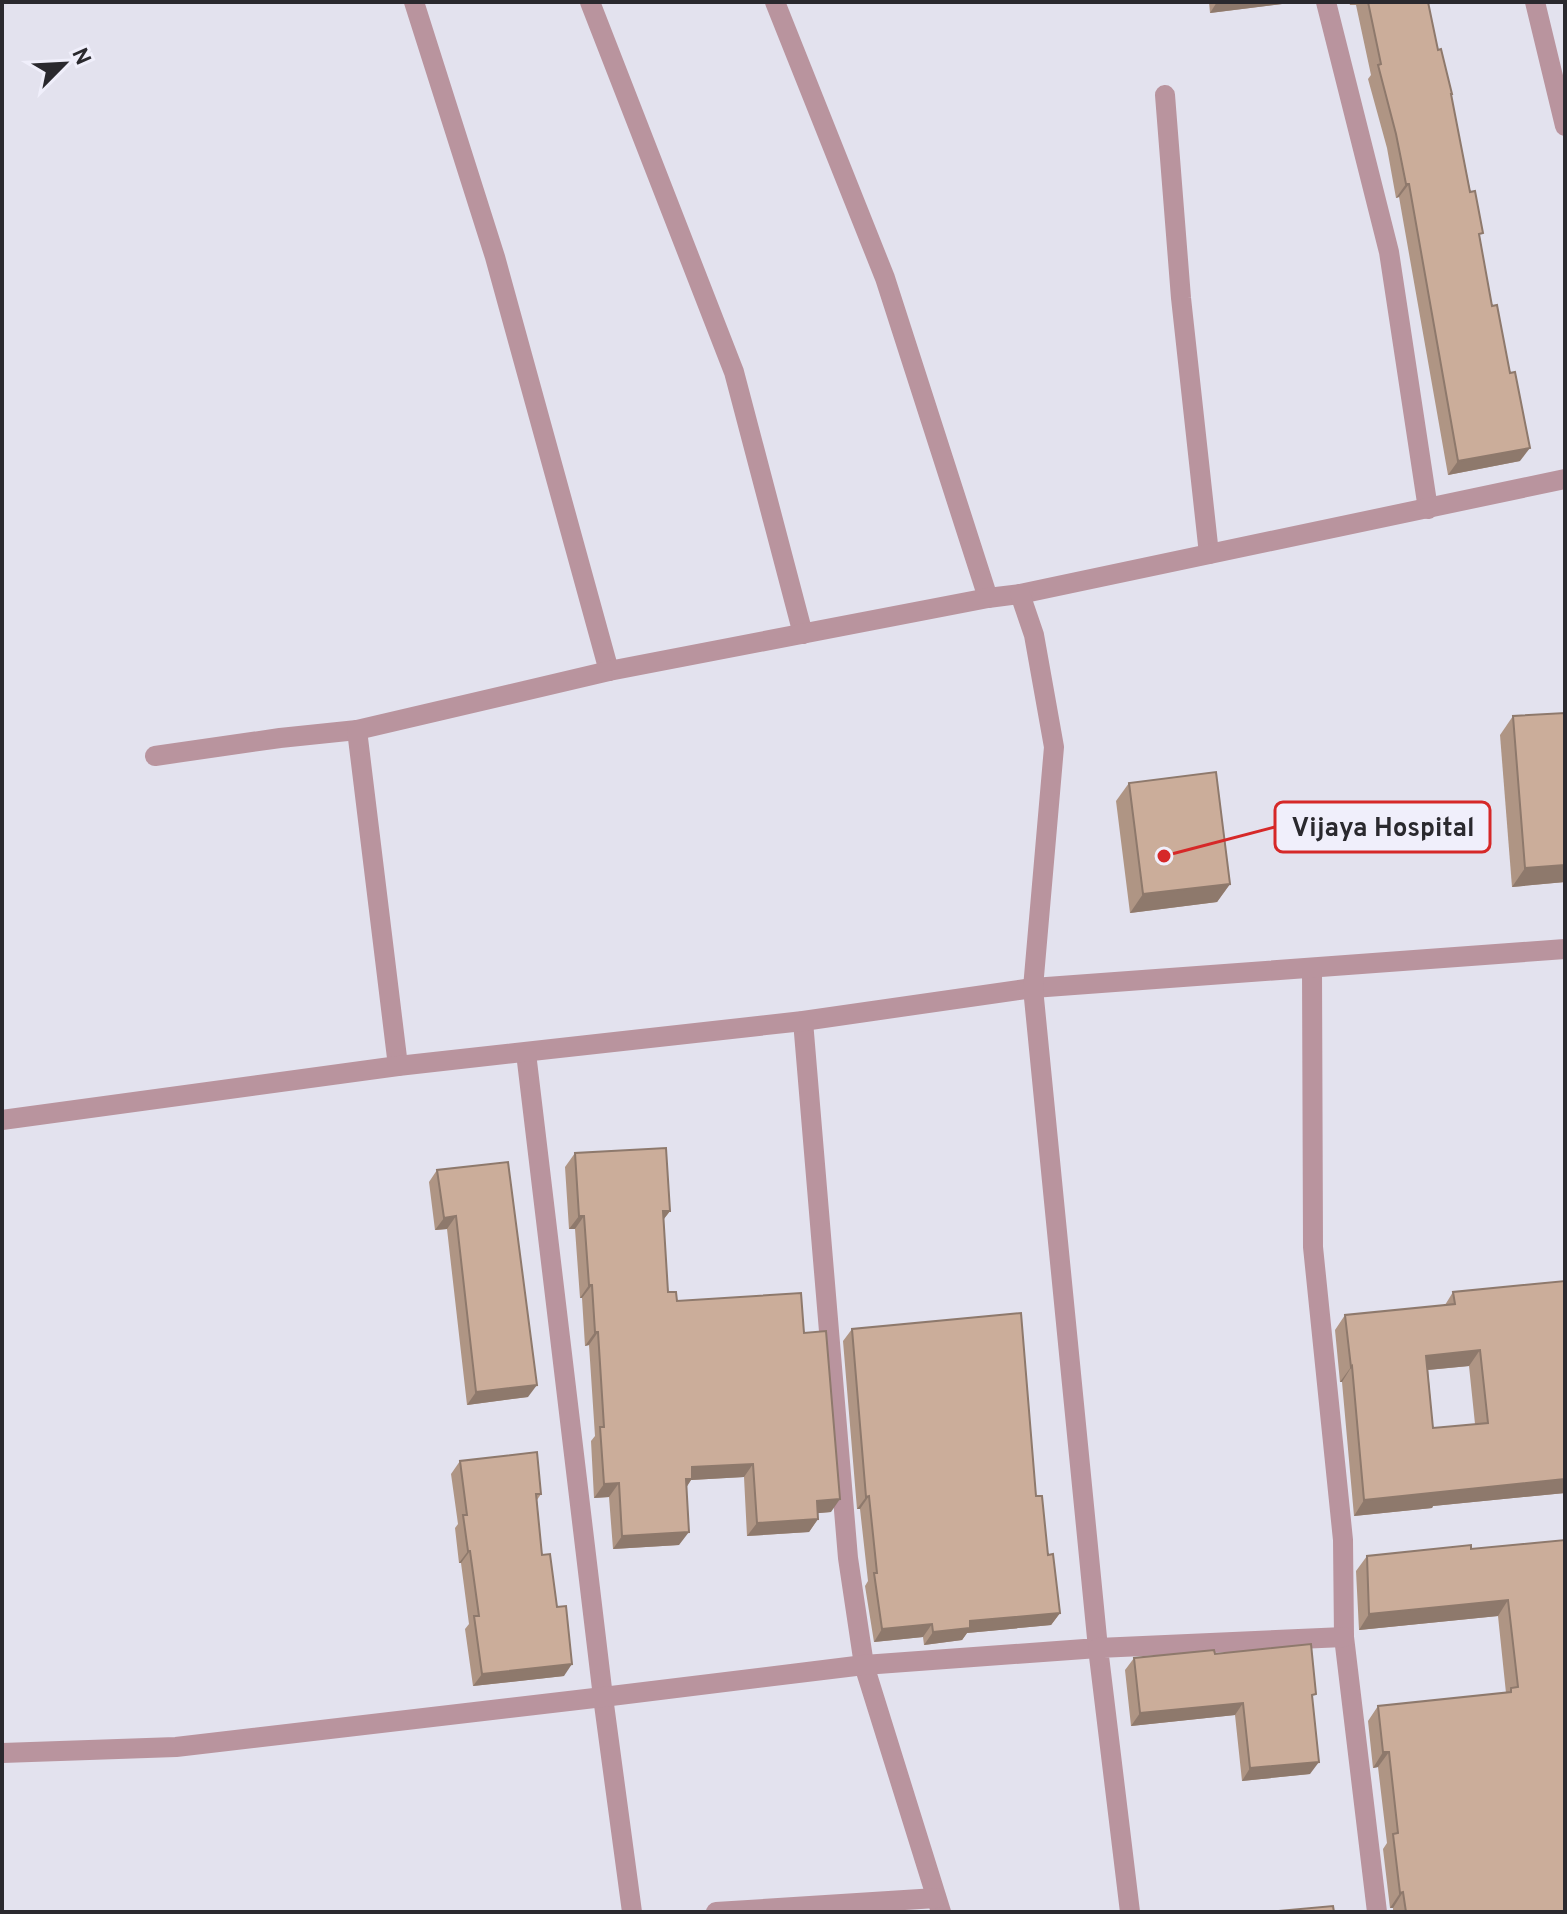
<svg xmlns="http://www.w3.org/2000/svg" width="1567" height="1914" viewBox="0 0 1567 1914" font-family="Overpass,sans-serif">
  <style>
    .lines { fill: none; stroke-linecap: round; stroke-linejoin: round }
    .minor { stroke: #b9949e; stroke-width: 20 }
    .wall { fill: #af9584; fill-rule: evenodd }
    .shaded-wall { fill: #8e796c }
    .building { fill: #cbad9a; stroke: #8e796c; stroke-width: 2; fill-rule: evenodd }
    .leader { fill: none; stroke: #d62828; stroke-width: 3 }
    .callout-dot { fill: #d62828; stroke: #f0effb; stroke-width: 3 }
    .callout { fill: #f0effb; stroke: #d62828; stroke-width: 3 }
    .callout-label { font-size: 26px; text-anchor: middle; font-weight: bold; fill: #2a292e }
  </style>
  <rect width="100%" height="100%" fill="#e3e2ee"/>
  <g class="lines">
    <g class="minor">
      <polyline points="414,2 495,257 609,671"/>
      <polyline points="590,2 734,372 803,634"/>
      <polyline points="775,2 885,278 988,598"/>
      <polyline points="1326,2 1389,252 1428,509"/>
      <polyline points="1535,2 1565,126"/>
      <polyline points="1165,95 1181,298 1209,554"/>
      <polyline points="155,756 280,738 357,730"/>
      <polyline points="1312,968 1313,1247 1343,1540 1344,1637 1377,1912"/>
      <polyline points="803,1021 848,1558 864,1665 941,1912"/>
      <polyline points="526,1053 603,1697 632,1912"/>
      <polyline points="398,1066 357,730 609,671 988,598 1020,594 1565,479"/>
      <polyline points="2,1120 398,1066 803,1021 1033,988 1565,949"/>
      <polyline points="2,1753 176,1747 603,1697 864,1665 1098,1648 1033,988 1054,747 1034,635 1020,594"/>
      <polyline points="716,1912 936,1898"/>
      <polyline points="1130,1912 1098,1648 1344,1637"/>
    </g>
  </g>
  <g class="wall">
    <polygon points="1209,2 1298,2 1210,13"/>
    <polygon points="1349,2 1428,2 1438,50 1452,94 1451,96 1480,238 1520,461 1448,475 1399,197 1396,198 1387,148 1368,79 1371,75 1356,5 1350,5"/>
    <polygon points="1565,713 1565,882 1512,887 1500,735 1513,716"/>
    <polygon points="1129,783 1230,884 1217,902 1130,913 1116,801"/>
    <polygon points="575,1153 670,1211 663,1220 668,1292 677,1301 804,1333 831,1512 818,1513 818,1519 809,1532 747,1536 744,1477 691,1480 686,1488 679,1545 613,1549 609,1497 594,1498 591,1441 595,1436 589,1345 585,1346 582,1298 580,1298 575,1229 569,1229 565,1167"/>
    <polygon points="437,1170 528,1397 467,1405 447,1229 435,1230 429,1182"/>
    <path d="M1565 1281V1493L1433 1506 1432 1508 1354 1516 1342 1382H1340L1335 1330 1345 1315 1445 1305 1453 1292ZM1469 1366 1475 1424 1433 1428 1428 1370Z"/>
    <polygon points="852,1329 1036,1496 1060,1613 1051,1625 967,1633 962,1640 924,1645 923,1637 874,1642 865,1586 868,1581 860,1509 857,1509 843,1341"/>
    <polygon points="460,1461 541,1494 537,1500 542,1555 564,1676 473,1686 465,1629 469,1624 461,1563 459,1563 455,1528 458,1524 451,1474"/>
    <polygon points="1565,1540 1565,1912 1393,1912 1393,1908 1390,1908 1383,1849 1387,1843 1378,1767 1373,1768 1368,1721 1378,1706 1506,1693 1498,1616 1359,1630 1356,1571 1367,1556 1471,1549"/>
    <polygon points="1134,1658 1312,1700 1310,1774 1242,1781 1235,1715 1131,1726 1125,1670"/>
  </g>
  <g class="shaded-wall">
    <polygon points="1217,2 1298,2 1210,13"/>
    <polygon points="1406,184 1409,184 1399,197 1396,198"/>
    <polygon points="1530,448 1520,461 1448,475 1458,461"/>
    <polygon points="1565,865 1565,882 1512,887 1525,868"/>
    <polygon points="1230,884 1217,902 1130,913 1143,894"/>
    <polygon points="663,1211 670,1211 660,1224"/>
    <polygon points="456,1216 447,1229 435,1230 444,1218"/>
    <polygon points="579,1216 584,1216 575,1229 569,1229"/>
    <polygon points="589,1285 592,1285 582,1298 580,1298"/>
    <polygon points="595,1332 598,1332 589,1345 585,1346"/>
    <polygon points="1480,1350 1469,1366 1416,1371 1426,1356"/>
    <polygon points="1352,1366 1342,1382 1340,1382 1351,1367"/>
    <polygon points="537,1385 528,1397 467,1405 476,1392"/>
    <polygon points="753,1464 744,1477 691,1480 683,1492 682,1481 692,1467"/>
    <polygon points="1565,1479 1565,1493 1433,1506 1432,1508 1354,1516 1364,1500"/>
    <polygon points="619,1483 609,1497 594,1498 604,1484"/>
    <polygon points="869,1496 860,1509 857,1509 866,1497"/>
    <polygon points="840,1499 831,1512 808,1514 817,1501"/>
    <polygon points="818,1519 809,1532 747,1536 757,1523"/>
    <polygon points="689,1532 679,1545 613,1549 622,1536"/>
    <polygon points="468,1551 470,1551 461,1563 459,1563"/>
    <polygon points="1508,1600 1498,1616 1359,1630 1369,1614"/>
    <polygon points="1060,1613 1051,1625 967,1633 962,1640 924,1645 933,1632 970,1621"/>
    <polygon points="932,1624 923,1637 874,1642 882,1629"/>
    <polygon points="572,1664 564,1676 473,1686 482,1674"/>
    <polygon points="1243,1703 1235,1715 1131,1726 1140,1713"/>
    <polygon points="1383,1752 1389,1752 1378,1767 1373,1768"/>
    <polygon points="1319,1762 1310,1774 1242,1781 1250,1768"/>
    <polygon points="1403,1892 1393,1908 1390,1908 1400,1893"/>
  </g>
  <g class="building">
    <polygon points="1368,2 1428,2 1438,50 1441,49 1452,94 1451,94 1470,192 1475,191 1483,233 1479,234 1492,306 1497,305 1510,373 1515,372 1530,448 1458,461 1409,184 1406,184 1396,134 1378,65 1381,64"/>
    <polygon points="1565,713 1565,865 1525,868 1513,716"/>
    <polygon points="1216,772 1230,884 1143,894 1129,783"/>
    <polygon points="666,1148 670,1211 663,1211 668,1292 676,1292 677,1301 801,1293 804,1333 826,1331 840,1499 817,1501 818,1519 757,1523 753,1464 692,1467 692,1479 686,1479 689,1532 622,1536 619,1483 604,1484 600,1427 604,1427 598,1332 595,1332 592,1285 589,1285 584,1216 579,1216 575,1153"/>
    <polygon points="508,1162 537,1385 476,1392 456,1216 444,1218 437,1170"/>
    <path d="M1565 1281V1479L1364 1500 1352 1366 1351 1367 1345 1315 1455 1304 1453 1292ZM1480 1350 1488 1423 1433 1428 1426 1356Z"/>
    <polygon points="1021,1313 1036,1496 1042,1496 1048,1555 1053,1554 1060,1613 970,1621 970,1628 933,1632 932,1624 882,1629 874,1573 877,1573 869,1496 866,1497 852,1329"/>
    <polygon points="537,1452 541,1494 536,1494 542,1555 550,1554 557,1607 566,1606 572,1664 482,1674 474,1616 479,1616 470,1551 468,1551 463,1515 467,1515 460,1461"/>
    <polygon points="1565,1540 1565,1912 1406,1912 1403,1892 1400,1893 1393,1834 1398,1833 1389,1752 1383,1752 1378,1706 1511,1692 1511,1688 1518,1687 1508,1600 1369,1614 1367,1556 1471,1545 1471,1549"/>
    <polygon points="1311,1644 1316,1694 1312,1695 1319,1762 1250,1768 1243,1703 1140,1713 1134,1658 1214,1650 1215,1654"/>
    <polygon points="1333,1906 1334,1912 1267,1912"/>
  </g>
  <path class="leader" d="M1164 856L1275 827"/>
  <circle class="callout-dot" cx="1164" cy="856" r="8"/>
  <rect class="callout" x="1275" y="802" width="215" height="50" rx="8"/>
  <g class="callout-label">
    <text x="1383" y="836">Vijaya Hospital</text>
  </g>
  <rect width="1567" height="1914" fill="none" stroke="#2a292e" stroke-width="8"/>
  <g transform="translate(64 64) rotate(66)" stroke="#f0effb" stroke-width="6" paint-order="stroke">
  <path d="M0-6L14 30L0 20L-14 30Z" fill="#2a292e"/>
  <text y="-12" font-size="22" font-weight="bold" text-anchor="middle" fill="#2a292e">N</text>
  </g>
</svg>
